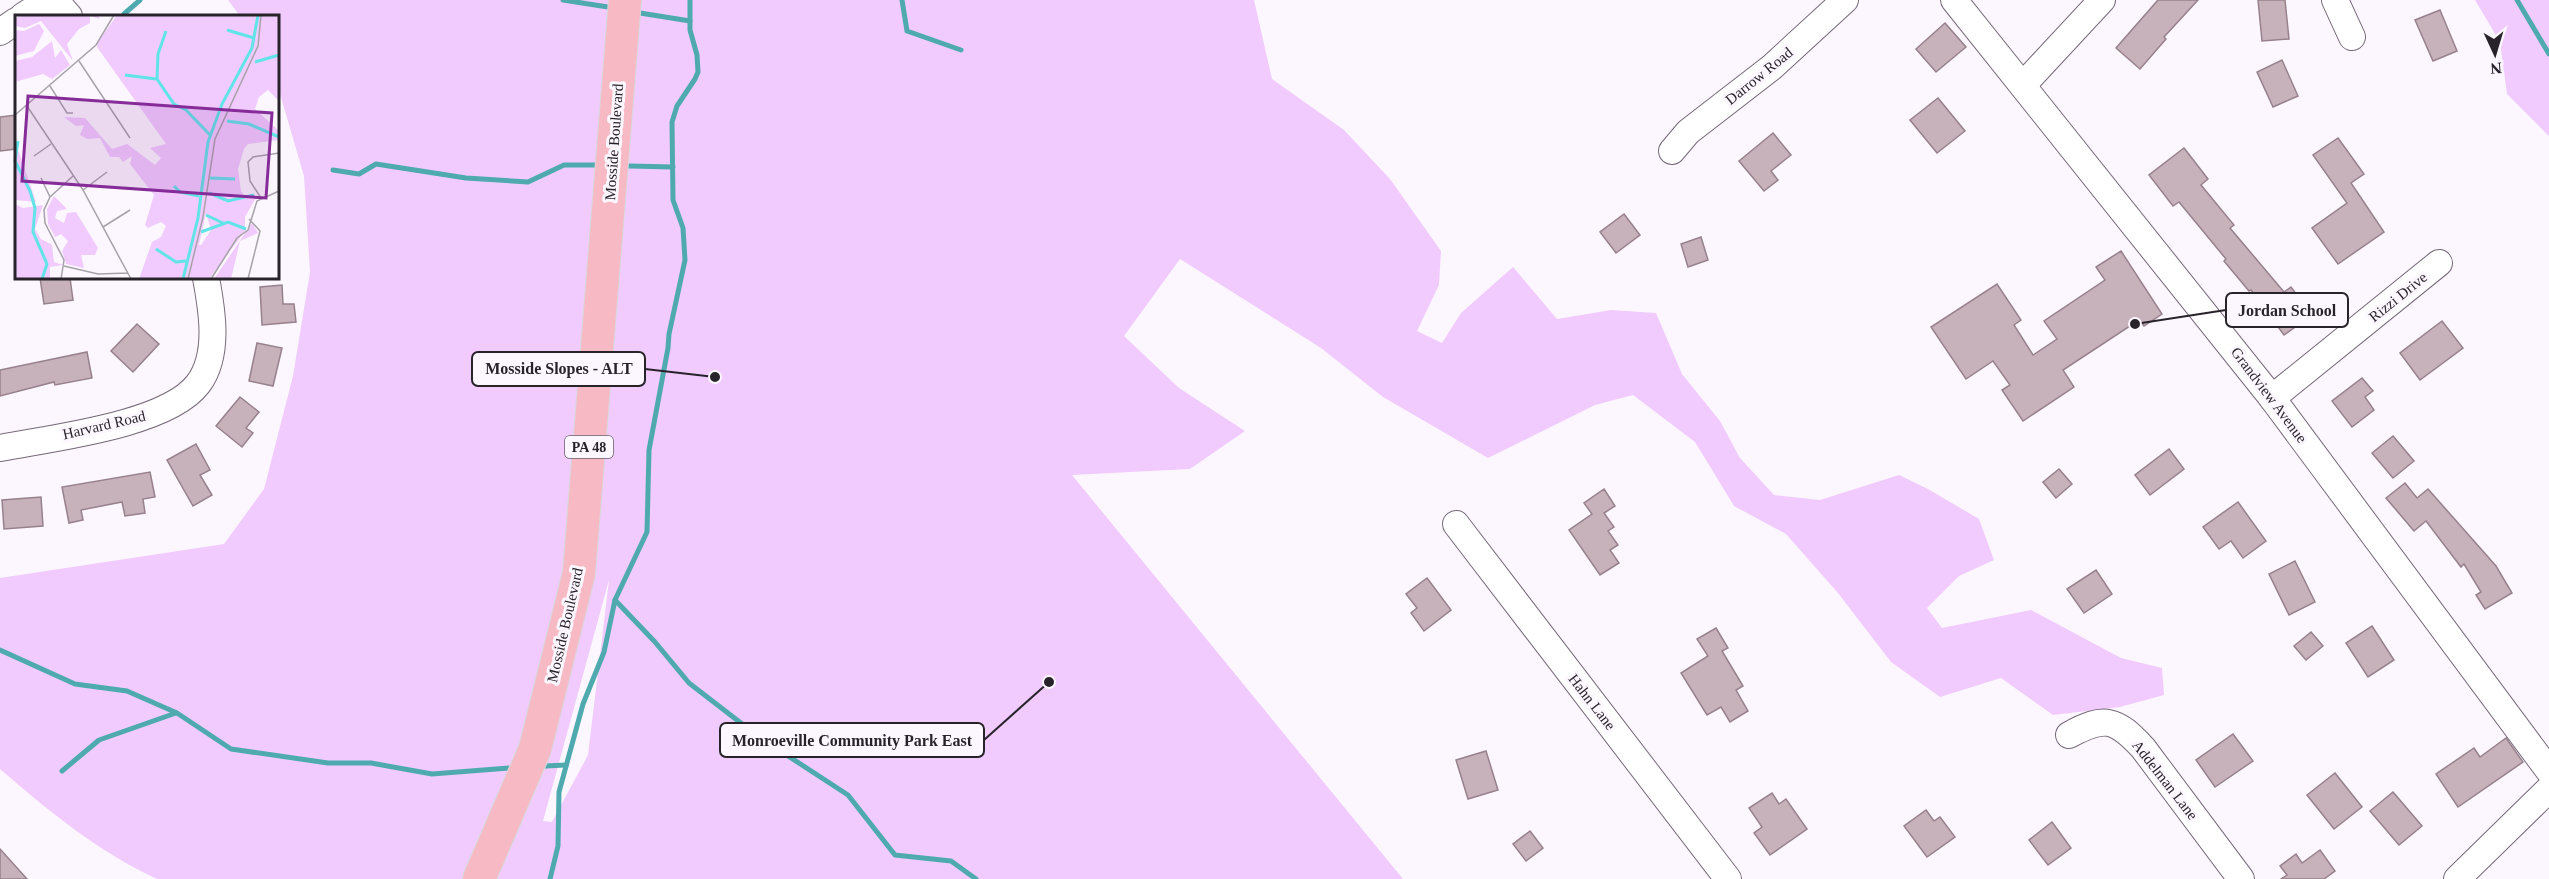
<svg xmlns="http://www.w3.org/2000/svg" width="2549" height="879" viewBox="0 0 2549 879" font-family="'Times New Roman',serif">
  <style>
    .green { fill: #f1cbfe; fill-rule: evenodd }
    .lines { fill: none; stroke-linecap: round; stroke-linejoin: round }
    .stream { stroke: #4faaaf; stroke-width: 5 }
    .building { fill: #c7b1bb; stroke: #97818b; stroke-width: 1.5 }
    .minor-casing { stroke: #76697a; stroke-width: 28 }
    .major-casing { stroke: #d8d7d9; stroke-width: 34 }
    .minor { stroke: #fff; stroke-width: 26 }
    .major { stroke: #f7b9c4; stroke-width: 32 }
    .labels { text-anchor: middle; stroke-width: 6; stroke-linejoin: round; paint-order: stroke }
    .shield { fill: #fcf7fe; stroke: #68636a; stroke-width: 1.5 }
    .shield-label { font-size: 14px; font-weight: bold; fill: #28232a }
    .street-label { font-size: 15px; fill: #28232a; stroke: #fcf7fe }
    .inset-river { fill: none; stroke: #60e4e8; stroke-width: 3 }
    .inset-road { fill: none; stroke: #a7a2a9; stroke-width: 1.5 }
    .view { fill: #862c98; fill-opacity: 0.15; stroke: #862c98; stroke-width: 3 }
    .inset-edge { fill: none; stroke: #28232a; stroke-width: 3 }
    .leader { fill: none; stroke: #28232a; stroke-width: 2 }
    .callout-dot { fill: #28232a; stroke: #fcf7fe; stroke-width: 2 }
    .callout { fill: #fcf7fe; stroke: #28232a; stroke-width: 2 }
    .callout-label { font-size: 16px; text-anchor: middle; font-weight: bold; fill: #28232a }
  </style>
  <rect width="100%" height="100%" fill="#fcf7fe"/>
  <g class="green">
    <path d="M228 0H1254L1272 79 1344 130 1390 179 1441 251 1439 285 1417 331 1442 343 1461 313 1513 267 1557 319 1611 310 1656 313 1682 374 1720 421 1740 458 1774 495 1820 500 1899 475 1928 489 1979 519 1994 560 1959 576 1927 608 1942 628 2031 610 2121 658 2162 668 2164 695 2120 707 2053 715 2001 678 1940 697 1891 662 1838 593 1786 534 1734 506 1695 442 1633 395 1595 405 1488 458 1383 397 1321 348 1180 259 1124 336 1179 388 1245 431 1190 469 1072 475 1403 879H157C97 851 50 812 0 769V578L224 544 264 489 293 376 310 272 304 176 278 87V16H240ZM609 580 588 755 552 822 543 821Z"/>
    <polygon points="2475,0 2549,0 2549,136 2507,94 2500,42"/>
  </g>
  <g class="lines">
    <g class="stream">
      <polyline points="563,0 608,7"/>
      <polyline points="902,0 907,31 961,50"/>
      <polyline points="2517,0 2549,54"/>
      <polyline points="640,13 690,21"/>
      <polyline points="124,14 140,0"/>
      <polyline points="629,166 673,167"/>
      <polyline points="333,170 359,174 376,164 466,178 528,182 564,165 596,165"/>
      <polyline points="615,600 655,642 689,683 759,737 848,795 895,855 951,861 976,879"/>
      <polyline points="0,650 75,684 127,691 177,713 231,749 328,763 371,763 432,774 509,768"/>
      <polyline points="545,766 566,765"/>
      <polyline points="62,771 99,740 176,713"/>
      <polyline points="550,879 558,846 559,792 583,704 604,652 615,600 647,532 649,450 668,348 669,334 685,260 683,228 673,200 672,122 677,106 695,79 698,72 697,55 690,30 690,0"/>
    </g>
  </g>
  <g class="building">
    <polygon points="2158,0 2198,0 2164,37 2166,39 2140,69 2116,48"/>
    <polygon points="2258,0 2285,0 2289,39 2262,41"/>
    <polygon points="2440,10 2457,51 2433,61 2415,20"/>
    <polygon points="1945,23 1966,47 1936,72 1916,49"/>
    <polygon points="2282,60 2298,96 2273,107 2257,72"/>
    <polygon points="1938,98 1965,131 1937,153 1910,120"/>
    <polygon points="16,115 16,149 0,151 0,117"/>
    <polygon points="1773,133 1791,155 1771,171 1778,180 1764,191 1739,161"/>
    <polygon points="2338,138 2364,174 2351,183 2384,232 2338,264 2312,228 2347,203 2313,155"/>
    <polygon points="2184,148 2208,179 2201,185 2234,225 2230,228 2284,292 2291,287 2312,315 2284,335 2251,290 2249,291 2224,261 2226,259 2179,202 2173,206 2149,175"/>
    <polygon points="1624,214 1640,235 1616,253 1600,232"/>
    <polygon points="1701,237 1708,260 1688,267 1681,244"/>
    <polygon points="2121,251 2162,314 2144,326 2139,320 2063,370 2074,387 2023,421 2002,390 2010,385 1993,361 1966,379 1931,327 1997,284 2021,320 2014,325 2033,355 2057,339 2044,321 2105,280 2096,267"/>
    <polygon points="40,278 70,278 73,300 44,304"/>
    <polygon points="282,285 283,304 294,304 296,322 262,325 260,287"/>
    <polygon points="2442,321 2463,348 2420,380 2400,353"/>
    <polygon points="137,324 159,344 133,372 111,351"/>
    <polygon points="257,343 282,348 273,386 249,381"/>
    <polygon points="87,352 92,378 55,385 54,382 0,396 0,370"/>
    <polygon points="2362,378 2373,391 2365,397 2374,410 2352,427 2332,401"/>
    <polygon points="240,397 259,412 246,428 253,433 242,447 216,426"/>
    <polygon points="2393,436 2414,461 2393,478 2372,453"/>
    <polygon points="196,444 210,470 200,475 212,495 193,506 167,460"/>
    <polygon points="2169,449 2184,469 2150,495 2135,475"/>
    <polygon points="2059,469 2072,484 2056,498 2043,482"/>
    <polygon points="150,472 155,497 143,499 145,513 125,516 122,502 81,510 83,520 69,523 62,487"/>
    <polygon points="2405,483 2417,498 2428,489 2496,566 2512,593 2485,609 2476,595 2481,592 2464,564 2461,567 2426,521 2414,531 2386,498"/>
    <polygon points="1604,489 1615,506 1604,513 1614,527 1608,531 1618,545 1610,550 1619,563 1600,575 1569,530 1592,514 1584,503"/>
    <polygon points="41,497 43,526 4,529 2,500"/>
    <polygon points="2238,502 2266,541 2243,558 2231,541 2219,549 2203,527"/>
    <polygon points="2295,561 2315,602 2289,615 2269,574"/>
    <polygon points="2096,570 2112,594 2084,613 2067,589"/>
    <polygon points="1427,578 1451,610 1424,631 1411,613 1417,608 1406,594"/>
    <polygon points="2372,626 2394,660 2368,677 2346,643"/>
    <polygon points="1716,628 1728,648 1722,651 1743,686 1736,690 1748,711 1730,722 1721,707 1707,715 1681,673 1708,656 1697,639"/>
    <polygon points="2311,632 2323,646 2306,660 2294,646"/>
    <polygon points="2233,734 2253,761 2215,787 2196,760"/>
    <polygon points="2506,738 2523,762 2458,807 2436,774 2474,748 2480,757"/>
    <polygon points="1486,751 1498,790 1468,799 1456,760"/>
    <polygon points="2335,773 2362,807 2334,829 2307,795"/>
    <polygon points="2393,792 2422,826 2399,845 2370,811"/>
    <polygon points="1772,793 1779,804 1786,799 1807,829 1770,855 1754,833 1762,827 1749,808"/>
    <polygon points="1926,810 1934,821 1940,817 1955,837 1927,857 1904,826"/>
    <polygon points="2052,822 2071,848 2048,865 2029,840"/>
    <polygon points="1530,831 1543,848 1526,861 1513,844"/>
    <polygon points="0,849 27,879 0,879"/>
    <polygon points="2320,850 2335,871 2324,879 2281,879 2287,875 2280,866 2296,854 2302,863"/>
  </g>
  <g class="lines">
    <defs>
      <g id="minor">
        <polyline points="55,0 69,16"/>
        <polyline points="1954,0 2272,398 2549,771"/>
        <polyline points="2335,0 2352,37"/>
        <polyline points="23,16 48,0"/>
        <polyline points="0,32 16,21"/>
        <polyline points="2023,85 2102,0"/>
        <polyline points="1672,151 1688,132 1772,67 1845,0"/>
        <polyline points="2272,398 2439,263"/>
        <path d="M0 448C51 438 167 425 198 384 220 355 212 310 206 278"/>
        <polyline points="1456,524 1728,879"/>
        <path d="M2069 735C2105 715 2116 719 2143 748L2241 879"/>
        <polyline points="2457,879 2549,789"/>
      </g>
      <polyline id="major" points="479,879 535,749 579,573 625,0"/>
    </defs>
    <use href="#minor" class="minor-casing"/>
    <use href="#major" class="major-casing"/>
    <use href="#minor" class="minor"/>
    <use href="#major" class="major"/>
  </g>
  <g class="labels">
    <rect class="shield" x="565" y="436" width="48" height="22" rx="4.5"/>
    <g class="shield-label">
      <text x="589" y="452">PA 48</text>
    </g>
    <g class="street-label">
      <text transform="translate(1759 76) rotate(-39)" y="5">Darrow Road</text>
      <text transform="translate(614 142) rotate(-86)" y="5">Mosside Boulevard</text>
      <text transform="translate(2398 297) rotate(-39)" y="5">Rizzi Drive</text>
      <text transform="translate(2269 395) rotate(53)" y="5">Grandview Avenue</text>
      <text transform="translate(104 425) rotate(-13)" y="5">Harvard Road</text>
      <text transform="translate(565 625) rotate(-77)" y="5">Mosside Boulevard</text>
      <text transform="translate(1592 702) rotate(52)" y="5">Hahn Lane</text>
      <text transform="translate(2165 780) rotate(52)" y="5">Addelman Lane</text>
    </g>
  </g>
  <g transform="translate(15 15)">
    <rect width="264" height="264" fill="#fcf7fe"/>
    <path d="M11 0H83L85 4 75 1V8L64 14 52 29 58 46 26 6 10 13 0 11V3ZM264 0V86L253 75 244 82 240 94 264 116V125L233 129 229 134 223 154 226 176 230 182 242 181 230 202V216L194 264H124L137 227 146 222 151 211 146 207 133 213 130 210 139 180 115 149 117 141 108 147 104 142H95L85 123 72 124 65 120 69 110 61 111 49 102 70 103 97 134 112 129 140 150 146 143 135 133 151 129 82 32 83 27 102 0ZM191 198 196 215 186 230H184ZM24 9 29 16 19 36 0 41V15L9 16ZM37 26 40 43 46 35 55 50 37 64 28 59 0 67V46L17 42ZM0 134 4 137 21 187 0 185ZM39 181 52 194 42 196 40 203 49 208 52 198 61 197 83 233 80 240H66L69 253 51 249 47 236 53 226 46 219 40 222 33 209 32 194ZM0 189 8 193 28 190 20 214 26 224 37 230 39 247 48 250 35 252V264H0ZM237 208 243 218 225 226 216 264H199Z" fill="#f1cbfe" fill-rule="evenodd"/>
    <path class="inset-river" d="M212 15 239 23M151 16 143 39 142 64 159 89 171 95 195 120M240 47 264 40M110 60 141 64M212 106 234 109 264 122M3 126 0 146 15 176 20 193 18 217 32 249 27 264M195 163 220 164M159 171 165 177 184 181M194 178 213 186 239 180M191 200 208 208M186 217 213 207 231 214M141 234 161 247 171 246M168 264 183 203 193 127 207 89 237 33 243 0"/>
    <path class="inset-road" d="M64 46 115 123M35 71 52 98H58M12 91 68 175 116 264M0 100 81 30 99 0M19 141 36 129M26 163 35 182M68 175 92 157M246 183 235 166 233 147 238 142 264 138M88 212 115 195M49 251 83 259 113 258M46 264 49 245 30 208 29 195 35 182 58 161M173 264 188 202 200 124 243 31 246 0M196 264 222 223 233 215 242 186 264 176M233 264 245 216 234 204"/>
    <path class="view" d="M13 81 257 98 251 183 7 166Z"/>
    <rect width="264" height="264" class="inset-edge"/>
  </g>
  <path class="leader" d="M2135 324L2226 310M715 377L645 369M1049 682L984 740"/>
  <g class="callout-dot">
    <circle cx="2135" cy="324" r="6"/>
    <circle cx="715" cy="377" r="6"/>
    <circle cx="1049" cy="682" r="6"/>
  </g>
  <g class="callout">
    <rect x="2226" y="293" width="122" height="34" rx="6"/>
    <rect x="472" y="352" width="173" height="34" rx="6"/>
    <rect x="720" y="723" width="264" height="34" rx="6"/>
  </g>
  <g class="callout-label">
    <text x="2287" y="316">Jordan School</text>
    <text x="559" y="374">Mosside Slopes - ALT</text>
    <text x="852" y="746">Monroeville Community Park East</text>
  </g>
  <g transform="translate(2495 54) rotate(176)" stroke="#fcf7fe" stroke-width="4.5" paint-order="stroke">
  <path d="M0-4.5L10 22L0 15L-10 22Z" fill="#28232a"/>
  <text y="-9" font-size="16" font-weight="bold" text-anchor="middle" fill="#28232a">N</text>
  </g>
</svg>
